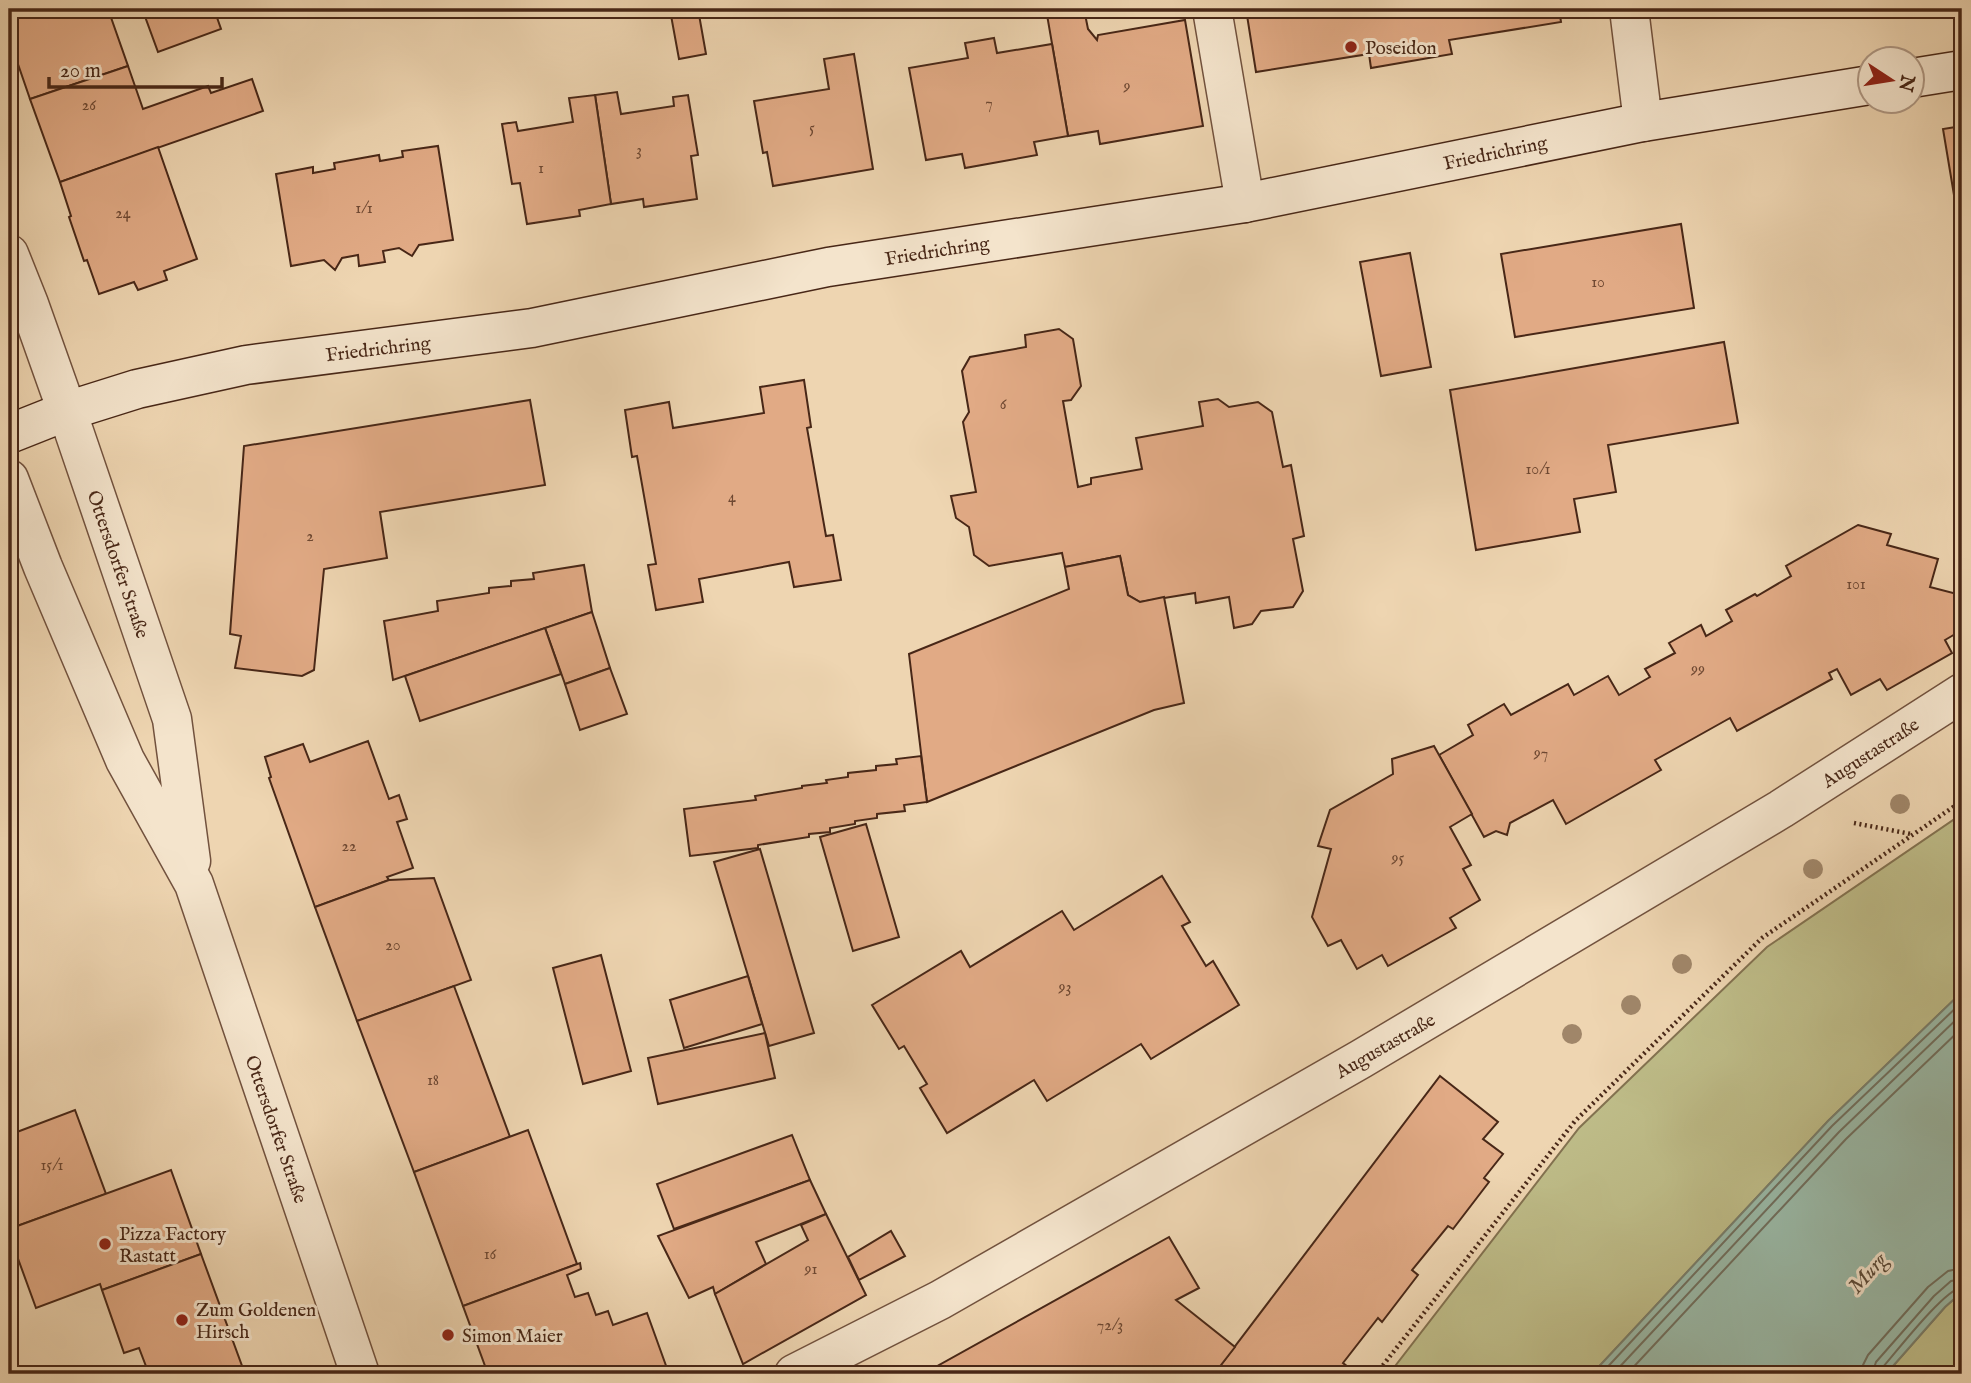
<svg xmlns="http://www.w3.org/2000/svg" width="1971" height="1383" viewBox="0 0 1971 1383" font-family="'IM FELL English',serif">
  <style>
    .green { fill: #bebc88; stroke: #837250; stroke-width: 2 }
    .water { fill: #9ab9a7; stroke: #797f6d; stroke-width: 2 }
    .lines { fill: none; stroke-linecap: round; stroke-linejoin: round }
    .shore { stroke: #71705f; stroke-width: 2 }
    .building { fill: #e1aa85; stroke: #482717; stroke-width: 2 }
    .minor-casing { stroke: #72523e; stroke-width: 41 }
    .tertiary-casing { stroke: #72523e; stroke-width: 41 }
    .secondary-casing { stroke: #482717; stroke-width: 41 }
    .path { stroke: #482717; stroke-width: 4.5; stroke-dasharray: 2 3.5; stroke-linecap: butt }
    .minor { stroke: #f4e4cc; stroke-width: 38 }
    .tertiary { stroke: #f4e4cc; stroke-width: 38 }
    .secondary { stroke: #f4e4cc; stroke-width: 38 }
    .tree { fill: #a08669 }
    .poi-dot { fill: #8f2418; stroke: #f4e4cc; stroke-width: 2.5 }
    .labels { text-anchor: middle; stroke-width: 6; stroke-linejoin: round; paint-order: stroke }
    .number-label { font-size: 16px; fill: #6e4832 }
    .poi-label { font-size: 19px; fill: #482717; stroke: #f4e4cc; text-anchor: start }
    .street-label { font-size: 19px; fill: #482717; stroke: #f4e4cc }
    .water-label { font-size: 21px; font-style: italic; fill: #5c4c3b; stroke: #f4e4cc }
  </style>
  <rect width="100%" height="100%" fill="#eed5b1"/>
  <filter id="stains"><feTurbulence type="fractalNoise" baseFrequency=".00286" numOctaves="4"/><feColorMatrix values="0 0 0 0 .2 0 0 0 0 .09 0 0 0 0 .02 0 0 0 .5 -.17"/></filter>
  <radialGradient id="worn" r=".72"><stop offset=".6" stop-color="#630" stop-opacity="0"/><stop offset="1" stop-color="#630" stop-opacity=".3"/></radialGradient>
  <g class="green">
    <polygon points="1962,814 1962,992 1828,1121 1592,1374 1389,1374 1579,1128 1767,947"/>
    <polygon points="1962,1292 1962,1374 1886,1374 1945,1307"/>
  </g>
  <polygon class="water" points="1962,992 1962,1292 1945,1307 1886,1374 1592,1374 1828,1121"/>
  <g class="lines">
    <g class="shore">
      <polyline points="1601,1374 1832,1126 1962,1002"/>
      <polyline points="1613,1374 1839,1132 1962,1014"/>
      <polyline points="1627,1374 1846,1139 1962,1028"/>
      <polyline points="1862,1374 1863,1365 1868,1355 1928,1287 1948,1271 1962,1268"/>
      <polyline points="1872,1374 1876,1362 1934,1296 1951,1281 1962,1279"/>
      <path d="M1881 1374 1883 1367C1897 1351 1944 1290 1962 1287"/>
    </g>
  </g>
  <g class="building">
    <polygon points="9,9 108,9 128,66 30,99 9,38"/>
    <polygon points="149,9 214,9 221,29 158,52 143,11"/>
    <polygon points="681,9 698,9 706,54 679,59 670,10"/>
    <polygon points="1046,9 1084,9 1088,29 1097,40 1098,35 1185,20 1203,126 1100,144 1098,131 1068,136"/>
    <polygon points="1246,9 1559,9 1561,22 1449,40 1452,54 1371,68 1369,54 1256,72"/>
    <polygon points="994,38 997,53 1052,44 1068,136 1034,142 1037,155 965,168 962,154 926,160 909,68 968,58 965,43"/>
    <polygon points="854,54 873,169 773,186 767,152 763,153 754,101 829,89 824,59"/>
    <polygon points="128,66 143,109 208,86 211,93 252,79 263,111 60,182 30,99"/>
    <polygon points="617,92 621,114 674,106 673,97 688,95 698,155 691,156 697,199 644,207 643,199 611,204 595,95"/>
    <polygon points="595,95 611,204 579,210 580,216 527,224 520,183 512,184 502,124 516,122 518,131 573,122 569,98"/>
    <polygon points="1962,126 1962,243 1943,129"/>
    <polygon points="438,146 453,240 419,245 412,256 399,248 383,251 385,262 359,266 358,255 342,258 335,270 324,260 291,266 276,174 313,167 313,173 335,169 334,163 379,155 380,161 403,157 402,151"/>
    <polygon points="158,147 197,259 164,271 167,280 138,290 134,282 99,294 87,260 84,261 69,217 71,216 60,182"/>
    <polygon points="1681,224 1694,308 1515,337 1501,254"/>
    <polygon points="1410,253 1431,367 1381,376 1360,262"/>
    <polygon points="1059,329 1073,339 1081,386 1071,400 1063,401 1078,487 1091,484 1091,478 1142,469 1136,438 1203,426 1199,402 1218,399 1229,407 1258,402 1272,412 1283,467 1291,465 1304,536 1293,539 1303,591 1293,607 1261,611 1252,624 1234,628 1229,597 1196,603 1195,593 1140,602 1128,595 1120,556 1065,567 1062,553 989,566 974,555 969,527 956,518 951,496 976,492 963,422 969,412 962,371 970,357 1026,347 1025,335"/>
    <polygon points="1724,342 1738,423 1608,445 1616,492 1574,499 1580,532 1476,550 1450,390"/>
    <polygon points="804,380 811,427 807,428 826,536 833,535 841,580 794,587 789,562 699,579 703,602 656,610 648,565 656,564 637,456 632,457 625,410 669,402 673,428 764,413 760,387"/>
    <polygon points="530,400 545,485 380,512 387,558 324,569 314,670 302,676 235,668 241,636 230,634 244,446"/>
    <polygon points="1858,525 1891,534 1887,545 1938,559 1930,587 1961,595 1962,598 1962,630 1945,640 1952,653 1887,690 1880,679 1851,695 1837,669 1829,673 1832,679 1737,731 1730,718 1655,760 1661,770 1566,824 1553,800 1510,823 1507,835 1496,831 1484,837 1439,755 1473,735 1468,725 1504,704 1511,715 1568,684 1574,695 1608,676 1619,695 1650,677 1645,669 1675,653 1669,643 1701,625 1706,636 1732,621 1726,610 1755,594 1757,596 1791,576 1786,566"/>
    <polygon points="1120,556 1128,595 1140,602 1164,597 1184,703 1154,710 927,802 909,654 1069,589 1065,567"/>
    <polygon points="584,565 592,612 393,680 384,621 438,611 437,601 489,593 489,588 511,586 511,581 534,579 533,573"/>
    <polygon points="592,612 610,668 565,684 545,628"/>
    <polygon points="545,628 561,674 420,721 405,676"/>
    <polygon points="610,668 627,714 580,730 565,684"/>
    <polygon points="368,741 389,799 399,795 407,819 397,822 413,868 387,877 389,880 315,907 269,778 271,777 265,757 303,744 310,762"/>
    <polygon points="1434,746 1472,814 1450,827 1471,865 1463,869 1480,900 1450,918 1456,928 1388,966 1382,955 1357,969 1341,940 1328,946 1312,917 1331,849 1318,846 1330,810 1393,774 1392,759"/>
    <polygon points="921,756 927,802 904,805 905,811 877,814 877,818 855,821 855,824 830,828 830,832 809,834 809,837 758,845 758,848 690,856 684,809 756,800 755,796 802,788 802,786 827,783 826,780 848,777 848,773 876,770 876,766 897,764 896,759"/>
    <polygon points="866,824 899,937 853,951 820,837"/>
    <polygon points="760,849 814,1033 769,1046 714,862"/>
    <polygon points="1162,876 1190,922 1182,926 1206,966 1213,961 1239,1005 1151,1059 1141,1044 1047,1101 1034,1080 947,1133 920,1088 927,1084 904,1046 899,1049 872,1005 961,951 970,967 1062,911 1074,930"/>
    <polygon points="434,878 471,980 357,1021 315,907 389,880"/>
    <polygon points="601,955 631,1071 583,1084 553,968"/>
    <polygon points="748,976 762,1024 684,1048 670,1000"/>
    <polygon points="454,986 510,1137 414,1172 357,1021"/>
    <polygon points="765,1033 775,1078 658,1104 648,1058"/>
    <polygon points="1440,1076 1498,1122 1483,1139 1503,1154 1484,1178 1489,1182 1453,1229 1448,1226 1412,1270 1418,1275 1382,1322 1378,1318 1343,1363 1348,1367 1342,1374 1214,1374"/>
    <polygon points="75,1110 106,1194 9,1229 9,1135"/>
    <polygon points="528,1130 577,1264 463,1306 414,1172"/>
    <polygon points="792,1135 810,1180 674,1229 657,1184"/>
    <polygon points="171,1170 201,1254 102,1290 100,1284 36,1308 9,1234 9,1229"/>
    <polygon points="810,1180 826,1214 756,1242 766,1264 715,1294 713,1287 689,1298 658,1236"/>
    <polygon points="826,1214 866,1295 743,1364 715,1294 808,1240 801,1225"/>
    <polygon points="891,1231 905,1256 859,1280 848,1257"/>
    <polygon points="1169,1237 1199,1288 1176,1300 1235,1347 1214,1374 923,1374"/>
    <polygon points="201,1254 245,1374 149,1374 139,1348 124,1353 102,1290"/>
    <polygon points="580,1263 581,1269 567,1275 575,1297 588,1293 596,1315 608,1311 613,1325 647,1313 669,1374 488,1374 463,1306"/>
  </g>
  <g class="lines">
    <defs>
      <g id="minor">
        <polyline points="1212,9 1245,203"/>
        <polyline points="1629,9 1643,122"/>
        <polyline points="67,411 172,719 191,861"/>
        <polyline points="9,479 43,567 125,760 194,884 360,1374"/>
        <polyline points="794,1374 940,1300 1361,1059 1781,809 1962,693"/>
      </g>
      <polyline id="tertiary" points="9,254 29,304 67,411"/>
      <g id="secondary">
        <polyline points="1912,78 1962,70"/>
        <polyline points="9,434 67,411 137,389 246,365 532,328 828,267 1245,203 1643,122 1870,85"/>
      </g>
    </defs>
    <use href="#minor" class="minor-casing"/>
    <use href="#tertiary" class="tertiary-casing"/>
    <use href="#secondary" class="secondary-casing"/>
    <g class="path">
      <polyline points="1854,823 1911,834"/>
      <polyline points="1376,1374 1575,1121 1762,938 1962,801"/>
    </g>
    <use href="#minor" class="minor"/>
    <use href="#tertiary" class="tertiary"/>
    <use href="#secondary" class="secondary"/>
  </g>
  <g class="tree">
    <circle cx="1900" cy="804" r="10"/>
    <circle cx="1813" cy="869" r="10"/>
    <circle cx="1682" cy="964" r="10"/>
    <circle cx="1631" cy="1005" r="10"/>
    <circle cx="1572" cy="1034" r="10"/>
  </g>
  <g class="poi-dot">
    <circle cx="1351" cy="47" r="7"/>
    <circle cx="105" cy="1244" r="7"/>
    <circle cx="182" cy="1320" r="7"/>
    <circle cx="448" cy="1335" r="7"/>
  </g>
  <g class="labels">
    <g class="number-label">
      <text x="1127" y="91">9</text>
      <text x="989" y="108">7</text>
      <text x="89" y="110">26</text>
      <text x="812" y="133">5</text>
      <text x="639" y="155">3</text>
      <text x="541" y="173">1</text>
      <text x="364" y="213">1/1</text>
      <text x="123" y="218">24</text>
      <text x="1598" y="287">10</text>
      <text x="1003" y="409">6</text>
      <text x="1538" y="474">10/1</text>
      <text x="732" y="502">4</text>
      <text x="310" y="541">2</text>
      <text x="1856" y="589">101</text>
      <text x="1698" y="674">99</text>
      <text x="1541" y="758">97</text>
      <text x="349" y="851">22</text>
      <text x="1398" y="863">95</text>
      <text x="393" y="950">20</text>
      <text x="1065" y="992">93</text>
      <text x="433" y="1085">18</text>
      <text x="52" y="1170">15/1</text>
      <text x="490" y="1259">16</text>
      <text x="811" y="1274">91</text>
      <text x="1110" y="1330">72/3</text>
    </g>
    <g class="poi-label">
      <text x="1365" y="54">Poseidon</text>
      <text x="119" y="1240">Pizza Factory<tspan x="119" dy="22">Rastatt</tspan></text>
      <text x="196" y="1316">Zum Goldenen<tspan x="196" dy="22">Hirsch</tspan></text>
      <text x="462" y="1342">Simon Maier</text>
    </g>
    <g class="street-label">
      <text transform="translate(1495 152) rotate(-12)" y="7">Friedrichring</text>
      <text transform="translate(937 250) rotate(-9)" y="7">Friedrichring</text>
      <text transform="translate(378 348) rotate(-7)" y="7">Friedrichring</text>
      <text transform="translate(119 564) rotate(71)" y="7">Ottersdorfer Straße</text>
      <text transform="translate(1870 752) rotate(-33)" y="7">Augustastraße</text>
      <text transform="translate(1385 1045) rotate(-30)" y="7">Augustastraße</text>
      <text transform="translate(277 1129) rotate(71)" y="7">Ottersdorfer Straße</text>
    </g>
    <g class="water-label">
      <text transform="translate(1867 1273) rotate(-49)" y="7">Murg</text>
    </g>
  </g>
  <rect width="1971" height="1383" fill="none" stroke="#eed5b1" stroke-width="35"/>
  <rect x="10" y="10" width="1950" height="1362" fill="none" stroke="#482717" stroke-width="3.5"/>
  <rect x="18" y="18" width="1936" height="1348" fill="none" stroke="#482717" stroke-width="2"/>
  <g transform="translate(1891 80) rotate(102)"><circle r="33" fill="#f4e4cc" stroke="#af9884" stroke-width="2"/>
  <path d="M0-5L12 26L0 18L-12 26Z" fill="#8f2418"/>
  <text y="-10" font-size="19" font-weight="bold" text-anchor="middle" fill="#482717">N</text>
  </g>
  <path d="M49 77v10h173v-10" fill="none" stroke="#482717" stroke-width="3.5"/>
  <text x="60" y="77" font-size="21" fill="#482717" stroke="#f4e4cc" stroke-width="5" paint-order="stroke">20 m</text>
  <rect width="100%" height="100%" filter="url(#stains)"/>
  <rect width="100%" height="100%" fill="url(#worn)"/>
</svg>
